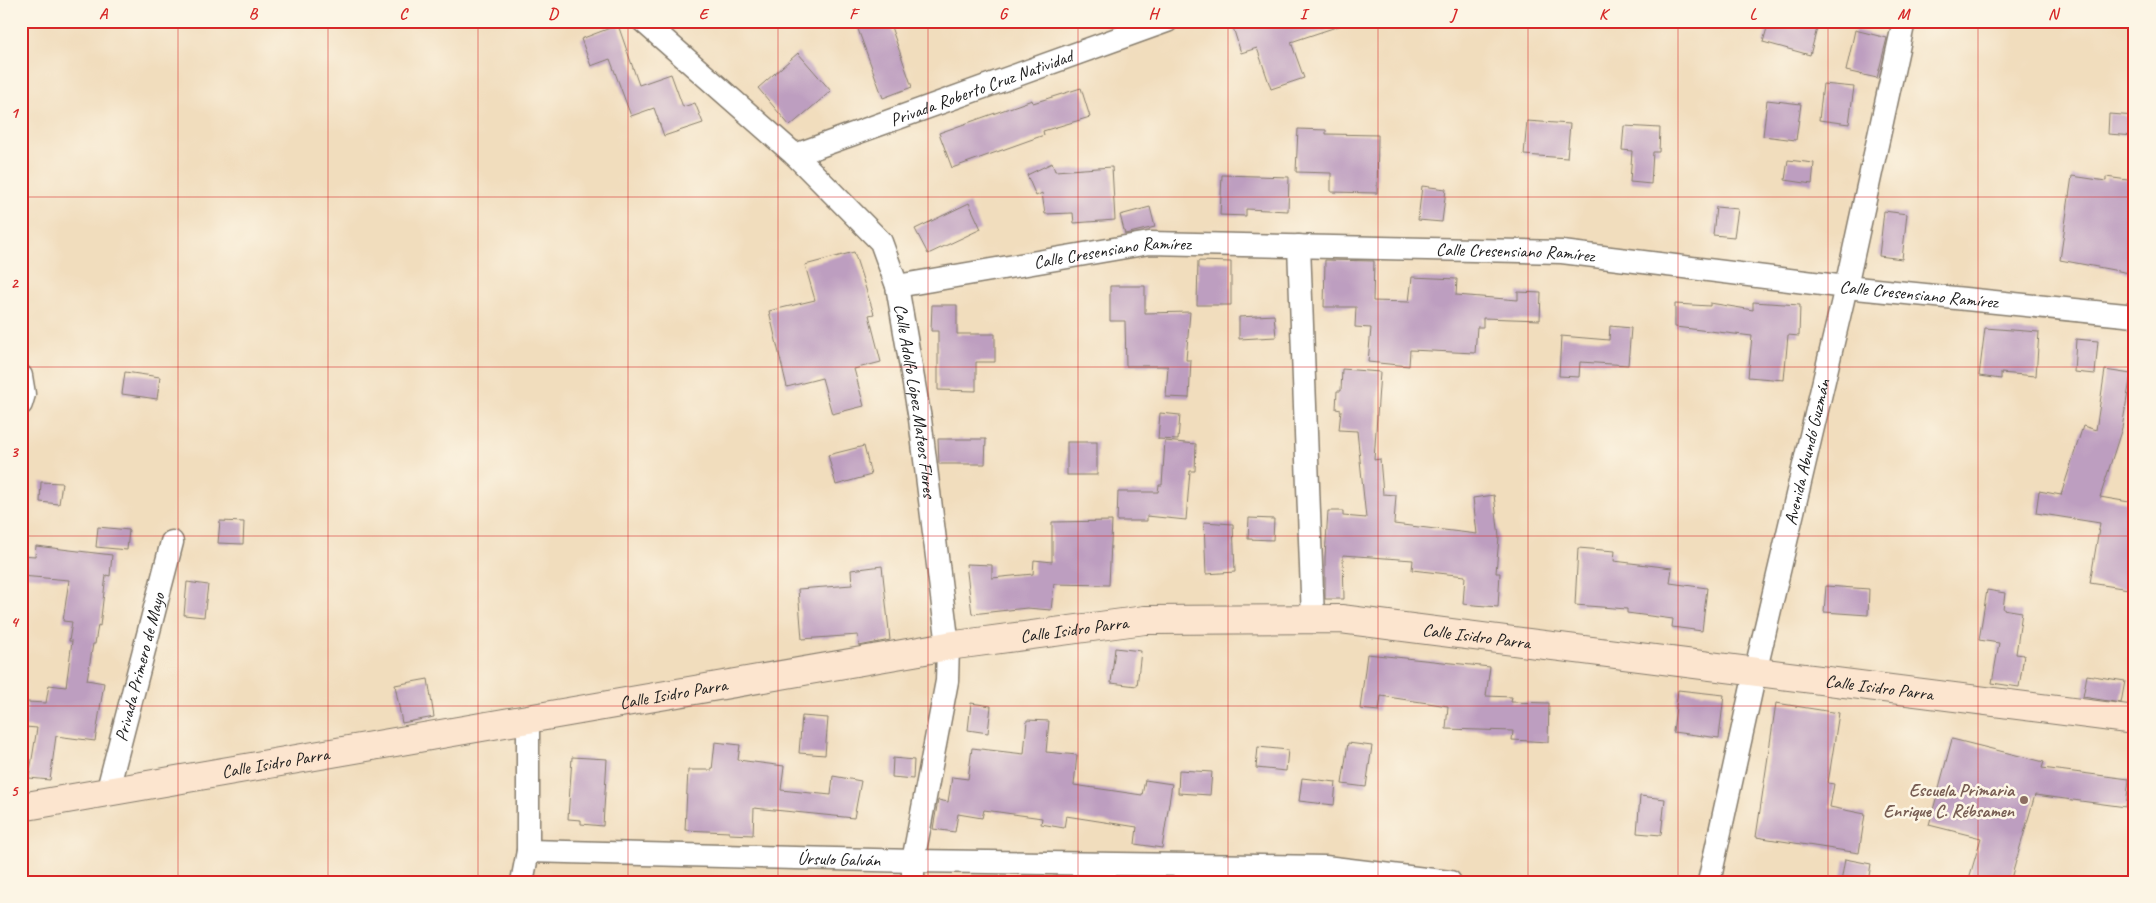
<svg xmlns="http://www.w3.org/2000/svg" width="2156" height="903" viewBox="0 0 2156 903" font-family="Caveat,sans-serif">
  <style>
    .building { fill: #bd9ec0 }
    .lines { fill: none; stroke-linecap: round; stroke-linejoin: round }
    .street-casing { stroke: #867c6c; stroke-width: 25 }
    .secondary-casing { stroke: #867c6c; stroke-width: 30 }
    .street { stroke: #fff; stroke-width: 22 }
    .secondary { stroke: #fce5cf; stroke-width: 28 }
    .grid { fill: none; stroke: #d62828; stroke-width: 1; stroke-opacity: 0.55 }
    .education-dot { fill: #8d6e63; stroke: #fcf5e5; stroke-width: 2 }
    .labels { text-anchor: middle; stroke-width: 5; stroke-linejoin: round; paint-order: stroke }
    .street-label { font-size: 18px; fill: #1c1c1c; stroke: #fcf5e5 }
    .education-label { font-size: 18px; font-weight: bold; fill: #785e54; stroke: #fcf5e5; text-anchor: end }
    .neatline { fill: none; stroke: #d62828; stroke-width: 2 }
    .grid-label { font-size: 16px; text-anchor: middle; font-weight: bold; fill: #d62828 }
  </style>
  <rect width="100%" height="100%" fill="#fcf5e5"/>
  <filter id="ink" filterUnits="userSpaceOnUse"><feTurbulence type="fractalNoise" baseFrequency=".02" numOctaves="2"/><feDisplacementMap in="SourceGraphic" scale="10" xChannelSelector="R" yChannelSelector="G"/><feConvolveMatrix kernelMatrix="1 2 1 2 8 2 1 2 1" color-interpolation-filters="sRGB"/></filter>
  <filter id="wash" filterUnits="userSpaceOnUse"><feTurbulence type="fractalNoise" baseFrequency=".0096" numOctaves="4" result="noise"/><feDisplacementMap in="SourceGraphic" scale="20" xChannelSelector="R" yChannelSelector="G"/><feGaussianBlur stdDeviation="1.12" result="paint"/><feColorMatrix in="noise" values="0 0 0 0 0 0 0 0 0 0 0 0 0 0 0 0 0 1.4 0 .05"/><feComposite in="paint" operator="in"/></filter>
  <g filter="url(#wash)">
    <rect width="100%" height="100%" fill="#f1ddbd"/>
    <g id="blocks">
      <g class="building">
        <polygon points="855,21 889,21 912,87 883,98"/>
        <polygon points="1231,21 1342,21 1342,25 1291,42 1304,78 1271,89 1257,48 1241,53"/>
        <polygon points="1769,21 1819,21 1810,55 1763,42"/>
        <polygon points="618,25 639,85 671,74 683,107 695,103 703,123 664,136 654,108 631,116 610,59 591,66 581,39"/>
        <polygon points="1855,30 1887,38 1877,78 1846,71"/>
        <polygon points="798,53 831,91 790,126 758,88"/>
        <polygon points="1823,84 1854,87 1849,124 1819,120"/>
        <polygon points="1081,88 1090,117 1043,131 1044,135 952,168 939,133 1032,100 1033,103"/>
        <polygon points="1767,100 1801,104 1796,140 1763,136"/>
        <polygon points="2109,114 2135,116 2135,136 2108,134"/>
        <polygon points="1527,121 1570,124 1567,158 1524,155"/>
        <polygon points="1624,126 1660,128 1659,152 1653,152 1651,184 1630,182 1632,151 1622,150"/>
        <polygon points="1298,129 1326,130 1326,134 1378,135 1377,193 1331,192 1331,173 1296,172"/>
        <polygon points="1788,160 1814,163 1812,184 1785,180"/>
        <polygon points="1052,163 1055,171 1112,167 1115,220 1074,223 1073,213 1045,214 1042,193 1036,196 1027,175"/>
        <polygon points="1222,175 1289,177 1288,211 1246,209 1246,216 1220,215"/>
        <polygon points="2072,176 2106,181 2106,177 2135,181 2135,274 2060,260"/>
        <polygon points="1422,186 1446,189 1442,222 1418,220"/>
        <polygon points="969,203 981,229 928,254 915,229"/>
        <polygon points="1150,207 1155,227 1125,234 1120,215"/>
        <polygon points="1716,207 1738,209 1734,237 1713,235"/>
        <polygon points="1884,211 1907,214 1902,259 1879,256"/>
        <polygon points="854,252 874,314 869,315 881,362 854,369 864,406 832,414 822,378 787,387 769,311 815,300 805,265"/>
        <polygon points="1325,260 1374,261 1373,301 1409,302 1412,277 1457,279 1456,295 1518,300 1518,292 1541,293 1540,320 1483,318 1483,327 1477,327 1475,353 1410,350 1409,366 1368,362 1371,328 1355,327 1356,307 1324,307"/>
        <polygon points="1198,261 1231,262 1231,305 1197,305"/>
        <polygon points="1110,286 1145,286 1145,313 1190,312 1186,360 1191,360 1189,398 1166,397 1168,366 1126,366 1125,321 1110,321"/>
        <polygon points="1753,302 1800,305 1799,336 1788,335 1784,380 1748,377 1752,336 1675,327 1675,304 1710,306 1710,303 1753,310"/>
        <polygon points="932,305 957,305 957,334 995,334 995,362 976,362 976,391 938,390 938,331 931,331"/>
        <polygon points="1274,315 1276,337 1239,339 1239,317"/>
        <polygon points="1610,326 1631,328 1628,365 1580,362 1579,377 1559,376 1561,336 1609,340"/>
        <polygon points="1985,328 2039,332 2036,376 2001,373 2001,379 1979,376"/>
        <polygon points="2076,339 2098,341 2095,374 2074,372"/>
        <polygon points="1342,369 1380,372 1374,460 1380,459 1383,494 1396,495 1394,524 1477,534 1473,498 1494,495 1499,537 1496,573 1500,573 1498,607 1463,604 1465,576 1412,570 1413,560 1343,555 1344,599 1325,599 1325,557 1328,511 1343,511 1343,516 1366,518 1357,431 1339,430 1341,410 1336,409 1337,391 1341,391"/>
        <polygon points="2105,370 2131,374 2122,428 2100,497 2135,503 2135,590 2090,583 2100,523 2036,513 2039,491 2061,495 2083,426 2096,430"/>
        <polygon points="125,372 160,377 157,399 122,394"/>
        <polygon points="1160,413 1180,415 1178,440 1158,439"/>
        <polygon points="938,439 986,439 985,464 939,464"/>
        <polygon points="1165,441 1196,444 1195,471 1190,471 1186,520 1147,516 1147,521 1117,521 1118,492 1158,492 1159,485 1162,485"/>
        <rect x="1067" y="442" width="30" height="33"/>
        <polygon points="864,446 871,475 836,485 828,455"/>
        <polygon points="41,482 62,483 59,504 40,502"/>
        <polygon points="1249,518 1274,519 1273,540 1248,539"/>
        <polygon points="220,521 244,522 243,544 218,543"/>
        <polygon points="1112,521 1109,585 1054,584 1051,610 1027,608 972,614 966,564 992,565 992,578 1033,574 1034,560 1052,562 1052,522"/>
        <polygon points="1204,522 1233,524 1235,572 1206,574"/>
        <polygon points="98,527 129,530 127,550 96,547"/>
        <polygon points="36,546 112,555 110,576 106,575 100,626 98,625 95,644 93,644 87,680 104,683 95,741 56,736 50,780 29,778 37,728 25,727 27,702 46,703 49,685 66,687 72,641 69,641 72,622 63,621 69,580 21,576 22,555 35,556"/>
        <polygon points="1578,548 1615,551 1614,561 1672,568 1670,583 1707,588 1702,631 1672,627 1673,619 1627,613 1627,609 1575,605"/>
        <polygon points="882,566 890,640 859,646 858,635 802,639 798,589 852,585 851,570"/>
        <polygon points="187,582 208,585 204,617 184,615"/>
        <polygon points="1826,586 1869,589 1868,615 1824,612"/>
        <polygon points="1987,590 2005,593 2003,609 2022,612 2016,654 2024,655 2019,687 1992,683 1999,643 1979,640"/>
        <polygon points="1115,648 1141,651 1137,686 1111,683"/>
        <polygon points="1367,654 1490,667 1486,696 1512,697 1511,702 1549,703 1548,742 1512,740 1513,731 1446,729 1448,706 1381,696 1379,711 1360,709"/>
        <polygon points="2087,675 2125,681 2121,703 2083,697"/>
        <polygon points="428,679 434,717 402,723 395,685"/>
        <polygon points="1678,690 1724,695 1719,738 1673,732"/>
        <polygon points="971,703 991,706 988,733 968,730"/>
        <polygon points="1776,703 1839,713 1828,783 1834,784 1830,807 1865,814 1859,853 1756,837"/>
        <polygon points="802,716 828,718 825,755 799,753"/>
        <polygon points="1027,720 1049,721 1046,752 1077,755 1074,785 1142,795 1145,780 1172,784 1162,848 1135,844 1137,827 1066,816 1064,828 1041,824 1042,818 984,810 982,818 958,814 955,832 933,829 938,800 948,802 952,777 968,779 972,748 1024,754"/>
        <polygon points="1952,739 2044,762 2042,768 2129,779 2126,807 2035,795 2010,882 1968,882 1981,838 1929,825"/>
        <polygon points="715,742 740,745 738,760 784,766 781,790 831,795 833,776 861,781 854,818 754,808 753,835 729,834 729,832 685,830 688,770 712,770"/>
        <polygon points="1348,743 1372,746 1366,787 1342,784"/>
        <polygon points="1258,747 1288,750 1286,771 1256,768"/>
        <polygon points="572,757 607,759 603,826 581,824 581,820 568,819"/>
        <polygon points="893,758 914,760 913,779 892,777"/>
        <polygon points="1179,770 1212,772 1210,795 1178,793"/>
        <polygon points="1302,778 1336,782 1334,805 1299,801"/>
        <polygon points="1640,796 1665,799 1661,835 1637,833"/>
        <polygon points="1845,859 1871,864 1868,882 1841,882"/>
      </g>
    </g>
  </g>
  <g filter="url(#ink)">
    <use href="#blocks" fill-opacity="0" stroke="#867c6c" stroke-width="1"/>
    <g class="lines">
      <defs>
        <g id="street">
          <path id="s1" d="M643 21 795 155 881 242 897 286 920 419 948 646 947 681 913 861V882"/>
          <path id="s2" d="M795 155 1167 21"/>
          <polyline points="1299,246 1313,619"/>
          <path id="s3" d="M897 286 1149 243 1562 252 1846 287 2135 316"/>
          <polyline points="21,376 24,394 21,404"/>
          <path id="s4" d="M107 793 172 542"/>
          <path id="s5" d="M528 851 913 861 1325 867 1450 882"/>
          <polyline points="522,882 528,851 528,720"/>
          <path id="s6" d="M1709 882 1755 673 1846 287 1904 21"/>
        </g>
        <g id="secondary">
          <path id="s7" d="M21 807 948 646 1145 620 1341 619 2135 720"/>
        </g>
      </defs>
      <use href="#street" class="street-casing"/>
      <use href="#secondary" class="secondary-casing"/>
      <use href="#street" class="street"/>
      <use href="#secondary" class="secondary"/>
    </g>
  </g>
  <path class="grid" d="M178 21V882M328 21V882M478 21V882M628 21V882M778 21V882M928 21V882M1078 21V882M1228 21V882M1378 21V882M1528 21V882M1678 21V882M1828 21V882M1978 21V882M21 197H2135M21 367H2135M21 536H2135M21 706H2135"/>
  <circle class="education-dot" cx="2024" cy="800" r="5"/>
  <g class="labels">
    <g class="street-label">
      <text dy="6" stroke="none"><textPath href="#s2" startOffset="198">Privada Roberto Cruz Natividad</textPath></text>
      <text dy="6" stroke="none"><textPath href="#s3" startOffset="622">Calle Cresensiano Ramírez</textPath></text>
      <text dy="6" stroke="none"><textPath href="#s3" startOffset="218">Calle Cresensiano Ramírez</textPath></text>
      <text dy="6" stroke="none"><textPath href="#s3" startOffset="1028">Calle Cresensiano Ramírez</textPath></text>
      <text dy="6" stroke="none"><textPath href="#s1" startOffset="488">Calle Adolfo López Mateos Flores</textPath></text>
      <text dy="6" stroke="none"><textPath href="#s6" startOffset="441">Avenida Abundó Guzmán</textPath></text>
      <text dy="6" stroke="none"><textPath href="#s7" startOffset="1068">Calle Isidro Parra</textPath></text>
      <text dy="6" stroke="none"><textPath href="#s7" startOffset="1472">Calle Isidro Parra</textPath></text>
      <text dy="6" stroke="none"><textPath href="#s4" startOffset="130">Privada Primero de Mayo</textPath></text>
      <text dy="6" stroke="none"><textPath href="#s7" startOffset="1878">Calle Isidro Parra</textPath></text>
      <text dy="6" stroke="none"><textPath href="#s7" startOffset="662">Calle Isidro Parra</textPath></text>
      <text dy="6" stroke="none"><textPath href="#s7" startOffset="258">Calle Isidro Parra</textPath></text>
      <text dy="6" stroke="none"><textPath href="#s5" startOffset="311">Úrsulo Galván</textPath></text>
    </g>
    <g class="education-label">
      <text x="2014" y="796">Escuela Primaria<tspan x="2014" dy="21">Enrique C. Rébsamen</tspan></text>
    </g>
  </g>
  <rect width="2156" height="903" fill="none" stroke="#fcf5e5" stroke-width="55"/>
  <rect x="28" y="28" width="2100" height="848" class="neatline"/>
  <g class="grid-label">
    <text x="103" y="19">A</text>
    <text x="253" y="19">B</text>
    <text x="403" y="19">C</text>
    <text x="553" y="19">D</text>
    <text x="703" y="19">E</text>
    <text x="853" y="19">F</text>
    <text x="1003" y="19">G</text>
    <text x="1153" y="19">H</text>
    <text x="1303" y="19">I</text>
    <text x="1453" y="19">J</text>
    <text x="1603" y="19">K</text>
    <text x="1753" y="19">L</text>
    <text x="1903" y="19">M</text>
    <text x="2053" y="19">N</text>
    <text x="14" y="118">1</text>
    <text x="14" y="288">2</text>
    <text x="14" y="457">3</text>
    <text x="14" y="627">4</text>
    <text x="14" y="796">5</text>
  </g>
</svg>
